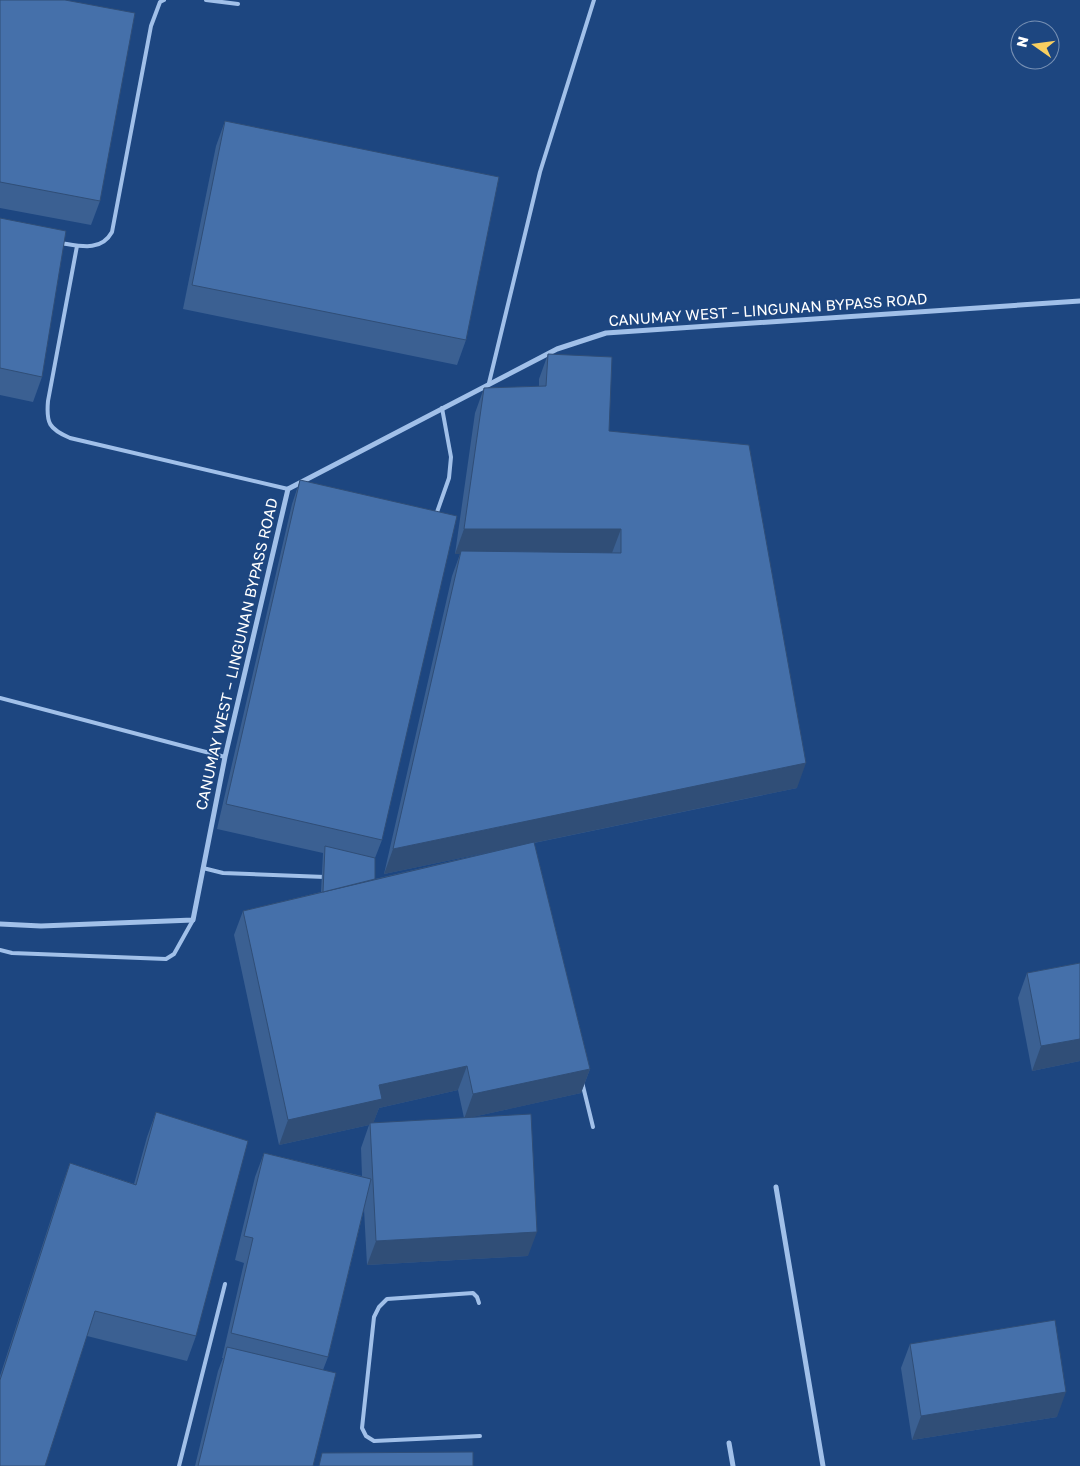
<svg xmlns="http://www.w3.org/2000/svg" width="1080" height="1466" viewBox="0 0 1080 1466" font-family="'Golos Text',sans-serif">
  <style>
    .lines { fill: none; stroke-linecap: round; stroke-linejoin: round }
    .service { stroke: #a1c0e9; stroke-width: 4 }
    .minor { stroke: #a1c0e9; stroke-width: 5 }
    .wall { fill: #3b6092; fill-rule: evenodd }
    .shaded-wall { fill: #304e77 }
    .building { fill: #4570aa; stroke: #304e77 }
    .labels { text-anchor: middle; stroke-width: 4; stroke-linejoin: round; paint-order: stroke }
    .street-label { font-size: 15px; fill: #fff; stroke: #1d4680 }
  </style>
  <rect width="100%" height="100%" fill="#1d4680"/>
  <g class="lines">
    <g class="service">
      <polyline points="206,0 238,4"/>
      <path d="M61 243C80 246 101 252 112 232L151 26 160 2 164 0"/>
      <path d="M77 246 48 401C46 423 49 429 70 438L288 489"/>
      <polyline points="489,383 540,172 594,0"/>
      <polyline points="436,515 449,478 451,457 442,408"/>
      <polyline points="0,698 225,757"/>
      <polyline points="203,868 223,873 325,877"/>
      <polyline points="0,950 12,953 166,959 174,954 193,920"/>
      <polyline points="582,1082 593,1127"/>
      <polyline points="479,1303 477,1297 473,1293 387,1299 379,1307 374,1317 362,1428 366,1436 374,1441 480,1436"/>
      <polyline points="179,1466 225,1284"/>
    </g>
    <g class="minor">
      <polyline points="0,924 41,926 193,920 225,757 288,489 557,349 606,333 1080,301"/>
      <polyline points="776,1187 823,1466"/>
      <polyline points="729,1443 733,1466"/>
    </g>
  </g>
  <g class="wall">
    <polygon points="0,0 100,201 91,225 0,208"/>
    <polygon points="225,121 466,340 457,365 183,309 216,146"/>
    <polygon points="0,218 42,377 33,402 0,395"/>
    <path d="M548 354 609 431 797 788 534 843 590 1069 581 1093 472 1117 528 1256 367 1265 364 1209 328 1357 323 1370 313 1466H195L218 1371 223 1358H222L244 1263 235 1260 255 1177 264 1153 362 1176 361 1148 369 1125 279 1145 234 935 243 911 321 892 323 853 217 829 292 504 300 480 382 840 375 858V879L499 850 384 874 452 576 460 554H455L475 413 484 388 539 386V379ZM458 1090 464 1118 373 1123 379 1108Z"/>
    <polygon points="1080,963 1080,1061 1032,1071 1018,998 1027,973"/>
    <polygon points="156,1112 196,1336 187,1361 87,1336 0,1466 0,1376 61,1188 70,1163 134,1184 147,1137"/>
    <polygon points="910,1344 1057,1417 912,1440 901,1368"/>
  </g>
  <g class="shaded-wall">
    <polygon points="464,529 621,529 612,553 455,554"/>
    <polygon points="806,763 797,788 384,874 393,849"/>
    <polygon points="1080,1039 1080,1061 1032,1071 1041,1046"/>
    <polygon points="467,1066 458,1090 379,1108 373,1124 370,1123 369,1125 279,1145 288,1120 379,1085"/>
    <polygon points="590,1069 581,1093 464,1119 473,1094"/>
    <polygon points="537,1232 528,1256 367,1265 376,1241"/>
    <polygon points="1066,1392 1057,1417 912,1440 921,1416"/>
  </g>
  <g class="building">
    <polygon points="0,0 65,0 135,13 100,201 0,182"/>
    <polygon points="225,121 499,177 466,340 192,285"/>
    <polygon points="0,218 66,231 42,377 0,368"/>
    <polygon points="548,354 612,357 609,431 749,445 806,763 393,849 461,551 621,553 621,529 464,529 484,388 546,386"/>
    <polygon points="300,480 457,516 382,840 226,804"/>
    <polygon points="534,842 590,1069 473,1094 467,1066 379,1085 382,1099 288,1120 243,911"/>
    <polygon points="325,846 375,858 375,879 323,892"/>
    <polygon points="1080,963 1080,1039 1041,1046 1027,973"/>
    <polygon points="156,1112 248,1141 196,1336 95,1311 45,1466 0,1466 0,1380 70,1163 136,1185"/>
    <polygon points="531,1114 537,1232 376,1241 370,1123"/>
    <polygon points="264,1153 371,1179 328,1357 231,1333 253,1238 244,1236"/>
    <polygon points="1055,1320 1066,1392 921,1416 910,1344"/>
    <polygon points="227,1347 336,1373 313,1466 198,1466"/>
    <polygon points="473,1452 473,1466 319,1466 322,1453"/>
  </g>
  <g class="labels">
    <g class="street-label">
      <text transform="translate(768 310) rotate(-4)" y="5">CANUMAY WEST – LINGUNAN BYPASS ROAD</text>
      <text transform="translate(237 654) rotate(-77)" y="5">CANUMAY WEST – LINGUNAN BYPASS ROAD</text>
    </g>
  </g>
  <g transform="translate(1035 45) rotate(284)"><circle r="24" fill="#1d4680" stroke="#7790b3"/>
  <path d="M0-4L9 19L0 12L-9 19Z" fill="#f9cf60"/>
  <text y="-8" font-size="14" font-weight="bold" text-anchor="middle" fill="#ffffff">N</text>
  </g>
</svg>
